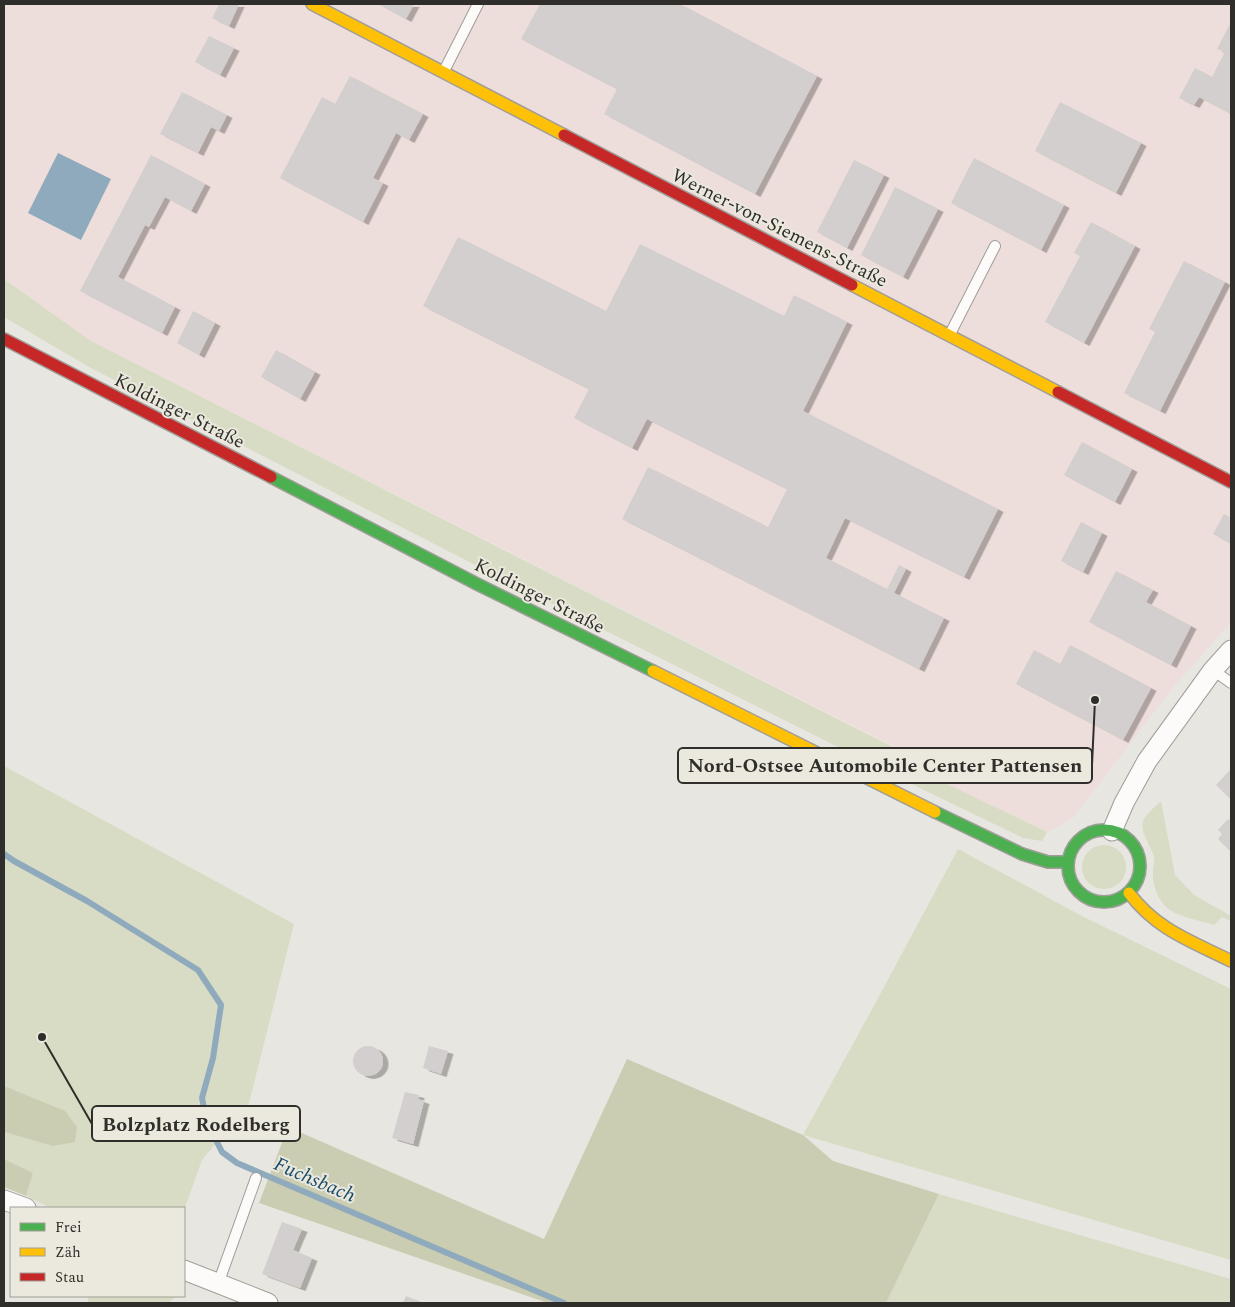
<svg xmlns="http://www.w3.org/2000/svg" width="1235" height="1307" viewBox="0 0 1235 1307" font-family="Spectral,serif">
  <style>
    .industrial { fill: #eddedb }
    .green { fill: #d9dcc4 }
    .forest { fill: #cacdb1 }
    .water { fill: #8eaabc }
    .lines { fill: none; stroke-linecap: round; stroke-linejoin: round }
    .stream { stroke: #8eaabc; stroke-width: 6 }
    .building { fill: #d3cfce; filter: url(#shadow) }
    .lane-casing { stroke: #9f9d99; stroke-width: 12 }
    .street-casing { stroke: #9f9d99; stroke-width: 21 }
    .fast-casing { stroke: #9f9d99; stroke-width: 14 }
    .slow-casing { stroke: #9f9d99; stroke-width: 14 }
    .jam-casing { stroke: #9f9d99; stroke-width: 14 }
    .lane { stroke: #fcfbfa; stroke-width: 10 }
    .street { stroke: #fcfbfa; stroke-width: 19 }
    .fast { stroke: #4caf50; stroke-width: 11 }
    .slow { stroke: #ffc107; stroke-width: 11 }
    .jam { stroke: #c62828; stroke-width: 11 }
    .labels { text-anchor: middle; stroke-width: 4; stroke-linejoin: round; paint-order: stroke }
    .street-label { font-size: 19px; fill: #2f2e2a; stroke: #ebe8dd }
    .water-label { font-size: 20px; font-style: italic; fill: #194c6b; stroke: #ebe8dd }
    .leader { fill: none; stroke: #2f2e2a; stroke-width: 2 }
    .callout-dot { fill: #2f2e2a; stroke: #ebe8dd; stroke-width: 2 }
    .callout { fill: #ebe8dd; stroke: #2f2e2a; stroke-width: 2 }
    .callout-label { font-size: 20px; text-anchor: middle; font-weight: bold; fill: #2f2e2a }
  </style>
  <defs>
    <filter id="shadow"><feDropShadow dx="5.5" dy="3" stdDeviation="0" flood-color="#0004"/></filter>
  </defs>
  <rect width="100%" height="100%" fill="#e8e6e0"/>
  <polygon class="industrial" points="4,4 1231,4 1231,622 1171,690 1073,818 1047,832 943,782 946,774 880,739 91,341 4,279"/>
  <g class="green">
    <polygon points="4,279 91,341 946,774 943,782 1047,832 1042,841 1023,838 926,791 532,594 89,367 4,317"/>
    <polygon points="4,766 294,924 249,1103 202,1160 184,1210 184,1208 51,1208 26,1196 33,1173 4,1159 4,1132 54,1146 16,1092 4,1086"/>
    <path d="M1161 801 1175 875 1194 895 1231 916V921L1222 917 1214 925C1200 920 1182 918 1170 910 1159 903 1152 885 1153 873 1153 867 1155 863 1154 857 1152 848 1139 831 1143 821 1146 814 1156 806 1161 801Z"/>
    <circle cx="1104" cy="867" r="22"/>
    <polygon points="958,849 1082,916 1231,989 1231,1260 803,1135 876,1002"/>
    <polygon points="939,1194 1231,1279 1231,1303 886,1303"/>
    <polygon points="88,1296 176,1296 169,1303 88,1303"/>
  </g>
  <g class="forest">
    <polygon points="627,1059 803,1135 833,1161 939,1194 886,1303 548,1303 259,1203 288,1127 544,1239"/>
    <polygon points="4,1086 65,1111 77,1127 75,1142 53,1146 4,1132"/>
    <polygon points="4,1159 33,1173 26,1196 4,1187"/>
  </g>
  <polygon class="water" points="58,153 111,179 81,240 28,213"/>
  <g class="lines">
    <polyline class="stream" points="4,854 14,861 87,901 198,970 221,1005 213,1058 202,1098 207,1122 222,1152 237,1163 564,1303"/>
  </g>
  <g class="building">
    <polygon points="219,4 239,4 229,26 212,18"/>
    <polygon points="378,4 414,4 406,19"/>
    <polygon points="540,4 680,4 817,76 755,194 604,114 617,89 521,39"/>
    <polygon points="1231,22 1231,114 1199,97 1194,105 1179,98 1195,68 1212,77 1225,52 1217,49"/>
    <polygon points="209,36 234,48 220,75 195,62"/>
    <polygon points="350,76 423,114 409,140 396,133 373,178 383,183 363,222 280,178 322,97 335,104"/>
    <polygon points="182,92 227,115 219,131 211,127 198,153 160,134"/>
    <polygon points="1060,102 1141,143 1116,193 1035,151"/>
    <polygon points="151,155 205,184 191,211 165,197 149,227 145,225 118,277 175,307 162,333 80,291"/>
    <polygon points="974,158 1064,205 1041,250 951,203"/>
    <polygon points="854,160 884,175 847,248 817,232"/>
    <polygon points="895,187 938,209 903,277 861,255"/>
    <polygon points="1091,222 1135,246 1084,343 1045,322 1080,256 1074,253"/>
    <polygon points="458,237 606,311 640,244 784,316 794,295 847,322 803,411 998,509 964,577 845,518 826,558 887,589 899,565 906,569 894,593 944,618 919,669 622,519 648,467 768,527 787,489 647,419 632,448 574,418 589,389 423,306"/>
    <polygon points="1184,261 1225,282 1160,411 1124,393 1155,332 1149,329"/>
    <polygon points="193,311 215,323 199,355 177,343"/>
    <polygon points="276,350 315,372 300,399 261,377"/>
    <polygon points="1082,442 1132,469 1115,502 1064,475"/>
    <polygon points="1224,514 1231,518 1231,544 1213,534"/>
    <polygon points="1081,522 1102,533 1083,572 1061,561"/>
    <polygon points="1116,571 1153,590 1146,602 1191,626 1171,665 1089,622"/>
    <polygon points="1070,645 1151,688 1123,740 1016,684 1034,650 1060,664"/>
    <polygon points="1231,769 1231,800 1216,785"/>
    <polygon points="1228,819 1231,822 1231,850 1230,851 1218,839 1222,834 1218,830"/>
    <circle cx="368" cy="1061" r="15"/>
    <polygon points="429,1046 448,1051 441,1074 423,1068"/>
    <polygon points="405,1092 419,1095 418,1099 424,1101 413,1144 392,1138"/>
    <polygon points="282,1222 302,1229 293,1250 312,1258 300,1288 262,1274"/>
    <polygon points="406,1296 424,1303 403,1303"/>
  </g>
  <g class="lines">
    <defs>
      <g id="lane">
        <polyline points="444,71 478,4"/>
        <polyline points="950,334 995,246"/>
        <polyline points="1213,670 1231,683"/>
        <polyline points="218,1284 256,1178"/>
      </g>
      <g id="street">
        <polyline points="1112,831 1124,803 1147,761 1213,670 1231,650"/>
        <polyline points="4,1200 26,1208"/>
        <polyline points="184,1270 268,1303"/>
      </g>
      <g id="fast">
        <polyline points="271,477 477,584 653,671"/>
        <polyline points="935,812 1022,854 1048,862 1068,862"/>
        <circle cx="1104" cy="866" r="36"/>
      </g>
      <g id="slow">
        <polyline points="312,4 564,135"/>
        <polyline points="852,285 1058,392"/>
        <polyline points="653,671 935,812"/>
        <path d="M1129 893C1157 930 1191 941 1231 961"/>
      </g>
      <g id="jam">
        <polyline points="564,135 852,285"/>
        <polyline points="4,339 271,477"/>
        <polyline points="1058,392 1231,482"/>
      </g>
    </defs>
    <use href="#lane" class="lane-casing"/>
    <use href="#street" class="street-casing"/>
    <use href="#fast" class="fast-casing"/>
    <use href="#slow" class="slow-casing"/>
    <use href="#jam" class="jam-casing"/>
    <use href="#lane" class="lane"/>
    <use href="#street" class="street"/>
    <use href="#fast" class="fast"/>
    <use href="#slow" class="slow"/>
    <use href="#jam" class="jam"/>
  </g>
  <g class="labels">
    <g class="street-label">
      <text transform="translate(780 227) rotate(27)" y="7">Werner-von-Siemens-Straße</text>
      <text transform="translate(180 410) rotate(27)" y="7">Koldinger Straße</text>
      <text transform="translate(540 595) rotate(27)" y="7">Koldinger Straße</text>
    </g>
    <g class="water-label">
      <text transform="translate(315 1179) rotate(23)" y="7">Fuchsbach</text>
    </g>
  </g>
  <path class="leader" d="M1095 700L1092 765M42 1037L92 1124"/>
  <g class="callout-dot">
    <circle cx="1095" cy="700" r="5"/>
    <circle cx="42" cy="1037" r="5"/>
  </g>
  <g class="callout">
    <rect x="678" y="748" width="414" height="35" rx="5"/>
    <rect x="92" y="1106" width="208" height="35" rx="5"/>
  </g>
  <g class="callout-label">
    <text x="885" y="772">Nord-Ostsee Automobile Center Pattensen</text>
    <text x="196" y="1131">Bolzplatz Rodelberg</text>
  </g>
  <rect width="1235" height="1307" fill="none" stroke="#2f2e2a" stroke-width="10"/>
  <rect x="10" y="1207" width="175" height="90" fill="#ebe8dd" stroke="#a09e95"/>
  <rect x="20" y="1223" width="25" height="8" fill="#4caf50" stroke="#a09e95"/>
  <text x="55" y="1232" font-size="15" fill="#2f2e2a">Frei</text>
  <rect x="20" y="1248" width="25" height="8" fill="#ffc107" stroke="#a09e95"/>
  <text x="55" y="1257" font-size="15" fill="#2f2e2a">Zäh</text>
  <rect x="20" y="1273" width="25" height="8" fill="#c62828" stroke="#a09e95"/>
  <text x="55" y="1282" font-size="15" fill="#2f2e2a">Stau</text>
</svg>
